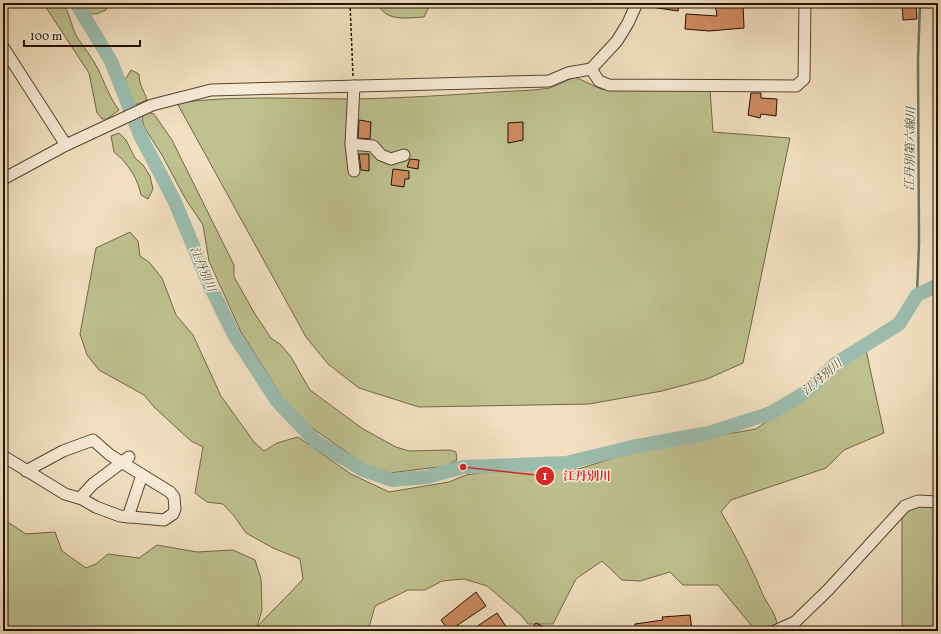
<svg xmlns="http://www.w3.org/2000/svg" width="941" height="634" viewBox="0 0 941 634" font-family="Vollkorn,'Noto Serif JP',serif">
  <style>
    .green { fill: #bec190; stroke: #726848 }
    .lines { fill: none; stroke-linecap: round; stroke-linejoin: round }
    .stream { stroke: #6c7869; stroke-width: 2.5 }
    .river { stroke: #9cbdaf; stroke-width: 14 }
    .building { fill: #cf8b60; stroke: #251000 }
    .minor-casing { stroke: #584430; stroke-width: 13 }
    .path { stroke: #251000; stroke-width: 1.5; stroke-dasharray: 3 2; stroke-linecap: butt }
    .minor { stroke: #f7ebd6; stroke-width: 11 }
    .labels { text-anchor: middle; stroke-width: 3; stroke-linejoin: round; paint-order: stroke }
    .water-label { font-size: 12px; font-style: italic; fill: #4f4d3d; stroke: #f7ebd6 }
    .leader { fill: none; stroke: #d62828; stroke-width: 1.5 }
    .callout-dot { fill: #d62828; stroke: #f7ebd6; stroke-width: 1.5 }
    .mark-label { font-size: 12px; text-anchor: middle; font-weight: bold; fill: #fff }
    .callout-label { font-size: 12px; text-anchor: middle; font-weight: bold; fill: #d62828; stroke: #f7ebd6; stroke-width: 3; stroke-linejoin: round; paint-order: stroke }
  </style>
  <rect width="100%" height="100%" fill="#f2e0c0"/>
  <filter id="stains"><feTurbulence type="fractalNoise" baseFrequency=".005" numOctaves="4"/><feColorMatrix values="0 0 0 0 .2 0 0 0 0 .09 0 0 0 0 .02 0 0 0 .5 -.17"/></filter>
  <radialGradient id="worn" r=".72"><stop offset=".6" stop-color="#630" stop-opacity="0"/><stop offset="1" stop-color="#630" stop-opacity=".3"/></radialGradient>
  <g class="green">
    <path d="M43 3H62C70 12 71 26 77 37 84 48 92 57 98 69 105 83 109 97 119 110L107 119H102L97 113 89 73Z"/>
    <polygon points="82,3 108,3 106,10 96,14 89,14"/>
    <path d="M378 3H431L424 17C408 18 384 22 378 3Z"/>
    <path d="M131 70 139 74C139 85 144 90 147 100L135 105 125 80Z"/>
    <path d="M575 77 601 89H710L713 132 790 138 743 363 707 379 662 391 589 404 419 407 359 388 328 364 306 337 177 103C236 95 296 99 355 99 415 98 474 93 534 90L550 88Z"/>
    <polygon points="147,112 154,114 172,140 234,265 234,277 255,314 271,338 281,345 291,357 310,390 363,429 396,447 409,451 450,450 456,452 457,460 446,466 390,473 364,464 309,426 284,400 241,332 209,261 203,225 185,198 162,155 144,127 142,118"/>
    <path d="M119 133 126 140 135 158 143 165 150 176 153 189 148 199 141 195C138 179 128 163 114 152L111 136Z"/>
    <path d="M130 232 138 241 140 256 149 262 162 278 176 315 193 335 221 396 254 442 264 451 277 443 298 437 351 474 389 492 449 482 466 475 505 469H578L620 456 693 440 756 429 774 416 795 405 829 377 841 364 866 350 884 433 844 450 826 468 731 500 721 512C737 539 751 566 763 595 768 606 776 613 777 625L761 631 751 625 718 585H683L670 572 640 581 622 580 602 561 576 579 553 624H528L522 616 487 586 464 579 442 581 425 590H408L375 606 368 631H3V519L26 534 55 532 62 551 86 568 96 564 108 554 139 558 157 545 197 552 233 550 255 560 261 579 262 610 257 627C272 610 288 596 303 579L300 559 273 548 246 533 234 516 223 504 207 502 195 493 203 447 191 441 155 408 144 395 99 370 87 355 80 334 96 248Z"/>
    <polygon points="916,498 938,509 938,631 902,631 902,502"/>
  </g>
  <g class="lines">
    <polyline class="stream" points="917,295 919,243 918,60 920,3"/>
    <polyline class="river" points="76,3 111,61 140,135 175,202 209,284 234,335 277,401 315,441 363,470 392,480 427,477 463,467 566,463 632,447 709,433 771,413 806,392 835,364 899,324 917,295 938,285"/>
  </g>
  <g class="building">
    <polygon points="651,3 680,3 678,11 651,7"/>
    <polygon points="715,3 743,3 744,28 709,31 685,29 686,14 717,16"/>
    <polygon points="902,3 916,3 917,19 903,20"/>
    <polygon points="751,93 761,93 761,98 777,99 776,116 761,114 760,118 748,115"/>
    <polygon points="359,120 371,122 370,139 358,138"/>
    <polygon points="523,122 523,140 508,143 508,123"/>
    <polygon points="359,154 369,154 369,171 361,170"/>
    <polygon points="410,159 419,160 418,169 407,167"/>
    <polygon points="393,169 409,171 409,179 405,179 404,187 391,185"/>
    <polygon points="476,592 486,606 449,631 441,620"/>
    <polygon points="497,613 509,631 470,631"/>
    <polygon points="690,615 692,630 635,631 635,624 663,620 662,617"/>
    <polygon points="536,623 552,631 529,631"/>
  </g>
  <g class="lines">
    <defs>
      <g id="minor">
        <polyline points="3,47 66,145"/>
        <polyline points="591,69 599,81 609,85 796,86 804,79 805,3"/>
        <polyline points="354,86 351,144 373,146 381,155 391,159 404,155"/>
        <polyline points="351,144 354,171"/>
        <polyline points="3,179 66,145 152,105 211,90 549,81 568,73 591,69 617,41 628,23 637,3"/>
        <polyline points="3,456 65,494 82,499 96,507 120,516 164,520 173,514 175,509 174,497 170,492 110,455 93,440 63,451 26,471"/>
        <polyline points="80,498 93,484 129,457"/>
        <polyline points="128,517 142,475"/>
        <polyline points="775,631 795,622 828,590 905,506 918,501 938,502"/>
      </g>
    </defs>
    <use href="#minor" class="minor-casing"/>
    <polyline class="path" points="350,3 353,76"/>
    <use href="#minor" class="minor"/>
  </g>
  <g class="labels">
    <g class="water-label">
      <text transform="translate(910 149) rotate(-89)" y="4">江丹別第六線川</text>
      <text transform="translate(203 269) rotate(67)" y="4">江丹別川</text>
      <text transform="translate(822 377) rotate(-40)" y="4">江丹別川</text>
    </g>
  </g>
  <path class="leader" d="M463 467L545 476"/>
  <g class="callout-dot">
    <circle cx="463" cy="467" r="4"/>
    <circle cx="545" cy="476" r="10"/>
  </g>
  <g class="mark-label">
    <text x="545" y="480">1</text>
  </g>
  <g class="callout-label">
    <text x="587" y="480">江丹別川</text>
  </g>
  <rect width="941" height="634" fill="none" stroke="#f2e0c0" stroke-width="16"/>
  <rect x="4" y="4" width="933" height="626" fill="none" stroke="#251000" stroke-width="2"/>
  <rect x="8" y="8" width="925" height="618" fill="none" stroke="#251000"/>
  <path d="M24 40v6h116v-6" fill="none" stroke="#251000" stroke-width="2"/>
  <text x="30" y="40" font-size="12" fill="#251000" stroke="#f7ebd6" stroke-width="3" paint-order="stroke">100 m</text>
  <rect width="100%" height="100%" filter="url(#stains)"/>
  <rect width="100%" height="100%" fill="url(#worn)"/>
</svg>
